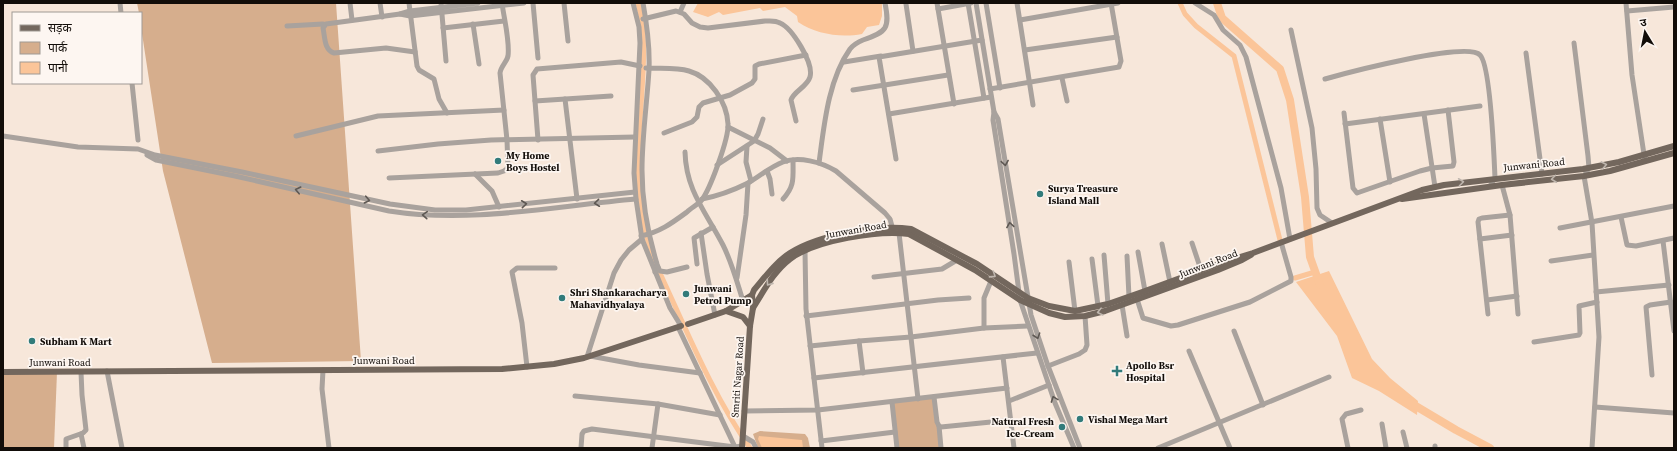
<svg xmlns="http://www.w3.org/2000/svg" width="1677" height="451" viewBox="0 0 1677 451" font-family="'Source Serif 4','Noto Sans Devanagari',serif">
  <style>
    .green { fill: #d6ae8d }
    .water { fill: #fbc599 }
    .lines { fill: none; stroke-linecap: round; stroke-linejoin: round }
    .canal { stroke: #fbc599; stroke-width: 5 }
    .river { stroke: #fbc599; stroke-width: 8 }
    .minor { stroke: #a9a29d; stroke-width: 5 }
    .major { stroke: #73675d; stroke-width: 6 }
    .oneway { stroke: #5e5853 }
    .oneway2 { stroke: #bfb6ae }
    .poi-dot { fill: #327b7a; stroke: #fdf6f1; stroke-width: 1.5 }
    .labels { text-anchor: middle; stroke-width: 3.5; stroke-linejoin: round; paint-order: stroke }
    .poi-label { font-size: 10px; font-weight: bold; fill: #120d09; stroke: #fdf6f1; text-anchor: start }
    .street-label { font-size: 10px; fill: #120d09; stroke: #fdf6f1 }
  </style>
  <rect width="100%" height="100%" fill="#f7e7da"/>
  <g class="green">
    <polygon points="137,3 336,3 361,361 212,363 163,171 141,27 141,13 139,13"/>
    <polygon points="3,372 57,372 54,448 3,448"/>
    <polygon points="934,397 941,448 897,448 892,402"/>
    <polygon points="760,431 805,434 808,438 810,448 758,448 753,434"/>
  </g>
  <g class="water">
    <path d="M698 3H882V16L879 25 867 27 862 34C840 38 816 34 798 22L797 16 785 7 763 11 760 8 723 15 719 12 708 17 693 12Z"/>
    <polygon points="1329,271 1372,359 1390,378 1418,401 1417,415 1379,391 1352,378 1337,336 1296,282"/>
    <polygon points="759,436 802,440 803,448 762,448 758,439"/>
  </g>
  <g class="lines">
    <g class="canal">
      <path d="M638 3C647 37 643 72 641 106 636 165 634 216 659 271 687 331 712 394 750 448"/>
      <polyline points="1180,3 1185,14 1196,26 1234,56 1280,240"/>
      <polyline points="1295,278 1315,272"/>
    </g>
    <g class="river">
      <polyline points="1217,3 1222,18 1280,69 1290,100 1305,197 1310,257 1320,285"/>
      <polyline points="1409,402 1456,430 1490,448"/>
    </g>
    <g class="minor">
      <polyline points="120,3 121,13"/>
      <polyline points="350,3 352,20"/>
      <polyline points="380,3 382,17"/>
      <polyline points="409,3 417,66 419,70 434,79 439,99 447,113"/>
      <polyline points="441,3 446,61"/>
      <polyline points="478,3 410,11 400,14 410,16 524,3"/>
      <polyline points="533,3 538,58"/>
      <polyline points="564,3 568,41"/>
      <polyline points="633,3 639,27 640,43 634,173 636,199 642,239 670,308 681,326"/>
      <path d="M643 3C647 25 650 47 649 70 647 103 642 137 642 170 642 201 648 234 657 264L658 267 655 272"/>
      <polyline points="937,3 954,104"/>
      <polyline points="968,3 984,98"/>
      <polyline points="976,3 994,112 993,120 1014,254 1020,300 1055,403 1074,448"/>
      <polyline points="986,3 1000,88"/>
      <polyline points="1017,3 1033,105"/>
      <polyline points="1195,3 1214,15 1223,30 1240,45 1246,57 1281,188 1290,239"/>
      <polyline points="1626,3 1632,75 1645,161"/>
      <polyline points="906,4 913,51"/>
      <polyline points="938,9 971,3"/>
      <polyline points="1627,11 1674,7"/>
      <polyline points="680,12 684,3"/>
      <path d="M400 14 326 24 323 28C325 37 324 50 334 53L386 48 415 52"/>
      <path d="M643 19 676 11 684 14 692 23 700 27 708 28 765 21C770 21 775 20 780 23 792 28 814 63 810 77 807 87 794 91 791 100L796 121"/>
      <polyline points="1020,20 1118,3"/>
      <polyline points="473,24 479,64"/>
      <polyline points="287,26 323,24 324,26"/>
      <polyline points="443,28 504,21"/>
      <polyline points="1291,30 1312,128 1316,169 1317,208 1320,215 1332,223"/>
      <polyline points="1574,43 1588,156 1589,168 1584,176 1592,223 1599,337 1592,448"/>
      <polyline points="1025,50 1117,37"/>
      <polyline points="1526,53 1542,174"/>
      <polyline points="844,62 881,56"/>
      <polyline points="1062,78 1067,101"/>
      <path d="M1325 79C1346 73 1467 41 1480 55 1491 66 1494 158 1495 178L1490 186"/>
      <polyline points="132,83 138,140"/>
      <polyline points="990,89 1119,67 1121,61 1111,3"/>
      <polyline points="853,90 948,75"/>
      <polyline points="565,99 577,199"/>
      <polyline points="535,101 611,96"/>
      <polyline points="994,112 998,119 1031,315 1048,366 1080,448"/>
      <polyline points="1344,113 1353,188 1357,193 1420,171 1432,168 1453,166 1454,162 1448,110"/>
      <polyline points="889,114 991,97"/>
      <polyline points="1424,114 1435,187"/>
      <polyline points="1380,119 1390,182"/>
      <polyline points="1345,124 1480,106"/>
      <polyline points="728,127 770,148 787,161"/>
      <polyline points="664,133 692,122 697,117 699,107 703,103 730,95 752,83 755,79 755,66 759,64 806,55"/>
      <polyline points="3,136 78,147 138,149 155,155 242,172 390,204 435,210 466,210 635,192"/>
      <polyline points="296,136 378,116 504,110"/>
      <polyline points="538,140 533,75 537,69 621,62 640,66"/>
      <polyline points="747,146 746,162 751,181"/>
      <polyline points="378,151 438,144 491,140 635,137"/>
      <path d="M685 152C686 191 706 212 723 245 732 263 737 282 743 301"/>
      <path d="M147 155 156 160 235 176 389 211C471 224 554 206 636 199"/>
      <polyline points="896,159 879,57 982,40"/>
      <path d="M819 163C824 126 828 80 850 49 854 44 858 42 863 40 887 32 890 28 885 3"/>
      <polyline points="717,165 754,141 758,134 763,119"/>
      <polyline points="767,171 770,179 772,194"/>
      <polyline points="475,174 492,191 499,207"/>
      <path d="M389 178 498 173 504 171 508 168 507 140 500 73C501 66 507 62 508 56 510 41 504 19 502 3"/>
      <polyline points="1502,185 1510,215 1518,314"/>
      <path d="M702 199C718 196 734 190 748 183 760 176 770 167 783 162 799 156 821 162 836 171L885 213 890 219 893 230"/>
      <path d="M783 199C795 186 793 178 793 160"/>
      <polyline points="1621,217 1627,245 1636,246 1674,238"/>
      <polyline points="1560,228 1674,206"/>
      <polyline points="701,233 707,274 715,315"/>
      <polyline points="899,233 918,399"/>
      <path d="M641 236C660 232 672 223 687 212 691 208 697 205 701 201 710 190 729 138 728 124 727 102 710 77 689 71 676 67 660 69 646 68"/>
      <polyline points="1480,239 1512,235"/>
      <polyline points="1663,241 1674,331"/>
      <polyline points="1192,243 1201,270"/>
      <polyline points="1162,244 1170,282"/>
      <polyline points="805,251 806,309 822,448"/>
      <polyline points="1138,252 1145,291"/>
      <polyline points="1104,255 1108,304"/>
      <polyline points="1127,256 1129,297"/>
      <polyline points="1092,259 1098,306"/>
      <polyline points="1551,261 1593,255"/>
      <polyline points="1069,262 1075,311"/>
      <polyline points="697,264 694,238 713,227"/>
      <polyline points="658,267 660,271 667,272 687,267"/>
      <polyline points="874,277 942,269 957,260"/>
      <polyline points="737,278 746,215 748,183"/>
      <polyline points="1596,292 1669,285"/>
      <polyline points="1137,299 1143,318 1171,326 1178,325 1250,302 1291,281 1291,277 1281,242"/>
      <polyline points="1487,300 1517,296"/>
      <polyline points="1122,305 1127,336"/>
      <polyline points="1488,314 1478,222 1479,219 1482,218 1510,215"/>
      <polyline points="806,316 938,300 969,298"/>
      <polyline points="678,327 735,447"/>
      <polyline points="984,328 984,298 991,281"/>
      <polyline points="1234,331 1263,405"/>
      <polyline points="859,341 863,373"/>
      <polyline points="1534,342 1579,335 1580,333 1579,306 1597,302"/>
      <polyline points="810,346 859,341 911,337 984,328 1028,326"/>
      <polyline points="1189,351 1230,448"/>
      <polyline points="590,356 639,365 700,373"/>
      <polyline points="587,357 614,273 621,260 629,250 642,239"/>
      <polyline points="1003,357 1014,448"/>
      <polyline points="1048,366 1079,354 1085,350 1087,345 1085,316"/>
      <polyline points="527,367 522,323 512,272 517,268 555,268"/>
      <polyline points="323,370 322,389 329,448"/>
      <polyline points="107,371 122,448"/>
      <polyline points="1652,375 1646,307 1650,305 1671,302"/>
      <polyline points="814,378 1037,353"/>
      <polyline points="575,396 658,404 720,415"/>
      <polyline points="934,397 937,422 939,426 941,427 1011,420"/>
      <polyline points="1009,401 1049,385"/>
      <polyline points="892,402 897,448"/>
      <polyline points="1595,407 1674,413"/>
      <polyline points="744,411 818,410 1007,388"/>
      <polyline points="1382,424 1386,448"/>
      <polyline points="939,426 941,448"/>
      <polyline points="1403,432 1407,448"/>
      <polyline points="81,434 84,448"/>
      <polyline points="743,436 753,442 756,448"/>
      <polyline points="821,441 895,432"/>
      <polyline points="1435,446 1435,448"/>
      <polyline points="66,448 66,439 83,433 86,430 82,395 81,372"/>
      <polyline points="581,448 582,434 584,431 592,429 735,447 742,446"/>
      <polyline points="652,448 658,404"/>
      <polyline points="1158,448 1329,377"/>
      <polyline points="1348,448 1342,419 1346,414 1361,410"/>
    </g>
    <g class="major">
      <polyline points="1402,199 1502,185 1584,176 1610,171 1674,153"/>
      <path d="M753 308C764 291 773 272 790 259 815 240 879 230 909 234L975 270 1020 300 1049 313 1065 317 1085 316 1105 311 1218 270 1242 260 1251 255"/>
      <polyline points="726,311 743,317 750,326"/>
      <polyline points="688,324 726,311 752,295"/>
      <polyline points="3,372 502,369 554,364 584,358 681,326"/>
      <path d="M742 448 750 326 753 308 752 295 754 290C765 277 776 262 790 253 818 235 878 224 911 229L977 264 1028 298 1049 306 1075 311 1108 304 1145 291 1221 263 1253 253 1422 190 1444 185 1583 169 1619 162 1674 146"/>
    </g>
  </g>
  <defs><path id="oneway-chevron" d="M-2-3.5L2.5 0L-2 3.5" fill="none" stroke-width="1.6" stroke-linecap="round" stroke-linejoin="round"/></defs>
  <g class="oneway">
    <use href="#oneway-chevron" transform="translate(1005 163) rotate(81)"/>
    <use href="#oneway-chevron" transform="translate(298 190) rotate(-167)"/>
    <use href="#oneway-chevron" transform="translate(367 200) rotate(12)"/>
    <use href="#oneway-chevron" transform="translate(597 203) rotate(174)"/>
    <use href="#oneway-chevron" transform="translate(524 204) rotate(-6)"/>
    <use href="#oneway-chevron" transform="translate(425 215) rotate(-176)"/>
    <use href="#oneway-chevron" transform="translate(1010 225) rotate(-99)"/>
    <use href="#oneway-chevron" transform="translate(1037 336) rotate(71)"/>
    <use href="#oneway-chevron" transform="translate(1054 399) rotate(-110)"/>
  </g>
  <g class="oneway2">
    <use href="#oneway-chevron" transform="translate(1604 165) rotate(-11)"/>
    <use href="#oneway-chevron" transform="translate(1554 179) rotate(173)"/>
    <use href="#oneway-chevron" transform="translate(1461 182) rotate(-7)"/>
    <use href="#oneway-chevron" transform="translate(993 275) rotate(33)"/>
    <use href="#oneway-chevron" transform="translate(769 283) rotate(125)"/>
    <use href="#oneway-chevron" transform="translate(1100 312) rotate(166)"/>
  </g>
  <g class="poi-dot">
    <circle cx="498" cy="161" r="4"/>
    <circle cx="1040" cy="194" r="4"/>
    <circle cx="686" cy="294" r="4"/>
    <circle cx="562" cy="298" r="4"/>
    <circle cx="32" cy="341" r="4"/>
    <path d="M1115 365h4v4h4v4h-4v4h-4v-4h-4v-4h4z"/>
    <circle cx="1080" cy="419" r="4"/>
    <circle cx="1062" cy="427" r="4"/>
  </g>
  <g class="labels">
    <g class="poi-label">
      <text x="506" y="159">My Home<tspan x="506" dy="12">Boys Hostel</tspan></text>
      <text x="1048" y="192">Surya Treasure<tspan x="1048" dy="12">Island Mall</tspan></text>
      <text x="694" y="292">Junwani<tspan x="694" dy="12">Petrol Pump</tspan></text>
      <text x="570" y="296">Shri Shankaracharya<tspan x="570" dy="12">Mahavidhyalaya</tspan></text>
      <text x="40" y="345">Subham K Mart</text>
      <text x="1126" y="369">Apollo Bsr<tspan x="1126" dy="12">Hospital</tspan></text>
      <text x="1088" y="423">Vishal Mega Mart</text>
      <text x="1054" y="425" text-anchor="end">Natural Fresh<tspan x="1054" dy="12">Ice-Cream</tspan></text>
    </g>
    <g class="street-label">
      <text transform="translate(1534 164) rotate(-6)" y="4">Junwani Road</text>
      <text transform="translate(856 229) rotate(-10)" y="4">Junwani Road</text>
      <text transform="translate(1208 263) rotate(-21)" y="4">Junwani Road</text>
      <text x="384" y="364">Junwani Road</text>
      <text x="60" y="366">Junwani Road</text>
      <text transform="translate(737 377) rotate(-86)" y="4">Smriti Nagar Road</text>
    </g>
  </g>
  <rect width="1677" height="451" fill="none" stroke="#120d09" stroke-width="8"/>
  <rect x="12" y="12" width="130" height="72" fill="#fdf6f1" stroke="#9f9994"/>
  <rect x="20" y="25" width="20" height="6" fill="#73675d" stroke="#9f9994"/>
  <text x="48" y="32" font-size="12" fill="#120d09">सड़क</text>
  <rect x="20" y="42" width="20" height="12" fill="#d6ae8d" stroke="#9f9994"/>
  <text x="48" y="52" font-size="12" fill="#120d09">पार्क</text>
  <rect x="20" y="62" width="20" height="12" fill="#fbc599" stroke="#9f9994"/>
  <text x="48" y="72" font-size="12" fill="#120d09">पानी</text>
  <g transform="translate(1645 32) rotate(350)" stroke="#fdf6f1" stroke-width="3" paint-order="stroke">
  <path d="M0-3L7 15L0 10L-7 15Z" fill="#120d09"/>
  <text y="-6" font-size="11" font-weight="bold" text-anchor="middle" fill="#120d09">उ</text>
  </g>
</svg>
